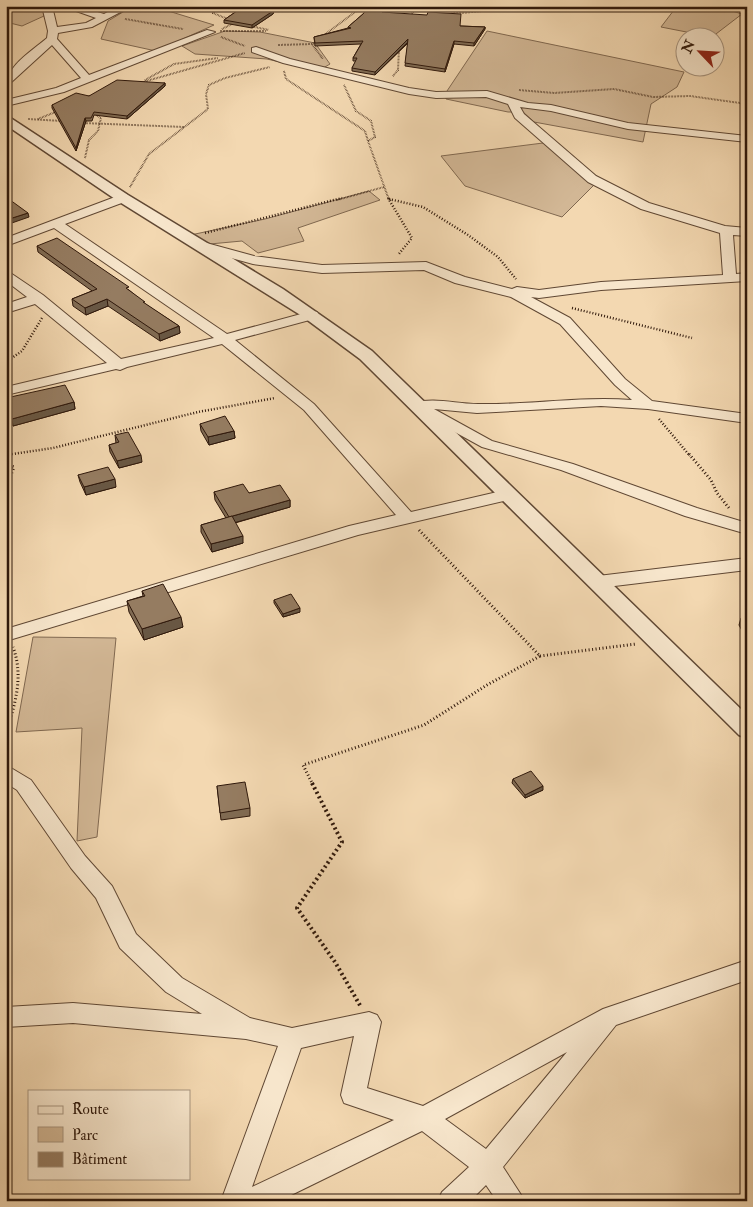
<svg xmlns="http://www.w3.org/2000/svg" width="753" height="1207" viewBox="0 0 753 1207" font-family="'IM FELL Double Pica',serif">
  <style>
    .green { fill: #d2b795; stroke: #806850 }
    .lines { fill: none; stroke-linecap: round; stroke-linejoin: round }
    .minor-casing { stroke: #604834; stroke-width: 2 }
    .tertiary-casing { stroke: #604834; stroke-width: 3 }
    .path-far3 { stroke: #2f180b; stroke-width: 2; stroke-dasharray: 0.5 1; stroke-linecap: butt }
    .path-far2 { stroke: #2f180b; stroke-width: 2.5; stroke-dasharray: 1 2; stroke-linecap: butt }
    .path-far1 { stroke: #2f180b; stroke-width: 3; stroke-dasharray: 1 2.5; stroke-linecap: butt }
    .path { stroke: #2f180b; stroke-width: 4; stroke-dasharray: 2 3; stroke-linecap: butt }
    .minor { fill: #f7e6cc; fill-rule: evenodd }
    .tertiary { fill: #f7e6cc; fill-rule: evenodd }
    .wall { fill: #806b53; stroke: #2f180b }
    .shaded-wall { fill: #685744; stroke: #2f180b }
    .building { fill: #957c61; stroke: #2f180b }
  </style>
  <rect width="100%" height="100%" fill="#f3d8b1"/>
  <filter id="stains"><feTurbulence type="fractalNoise" baseFrequency=".004" numOctaves="4"/><feColorMatrix values="0 0 0 0 .2 0 0 0 0 .09 0 0 0 0 .02 0 0 0 .5 -.17"/></filter>
  <radialGradient id="worn" r=".72"><stop offset=".6" stop-color="#630" stop-opacity="0"/><stop offset="1" stop-color="#630" stop-opacity=".3"/></radialGradient>
  <g class="green">
    <polygon points="6,6 45,6 44,16 22,26 6,22"/>
    <polygon points="133,6 152,6 214,25 156,51 101,39 108,21"/>
    <polygon points="677,6 716,6 742,14 712,37 661,27"/>
    <polygon points="225,31 260,32 315,43 330,64 318,71 267,59 195,54 182,46"/>
    <polygon points="487,31 684,72 677,87 651,104 643,142 534,122 523,112 508,112 446,99 445,94"/>
    <polygon points="543,143 595,184 562,217 465,186 441,156"/>
    <polygon points="369,191 380,200 298,228 304,241 258,253 242,241 199,245 186,236 265,219"/>
    <polygon points="33,637 116,638 97,837 77,841 82,728 16,732"/>
  </g>
  <g class="lines">
    <defs>
      <g id="minor">
        <path d="M42 6H52L57 27 86 23 96 18 62 6H78L104 14 119 6H132L92 27 58 33 57 39 89 75 207 30 215 32 64 92 6 106V100L56 88 81 78 52 45 6 87C6 66 32 51 47 38L48 31Z"/>
        <path d="M256 47 290 59 409 88 436 92 487 91 528 103 551 105 628 123 747 136V142L628 129 551 111 520 107 524 114 596 176 649 203 725 226 747 228V236L733 235 736 274 747 273V281L601 290 539 298 531 297 570 318 625 379 652 401 747 414V423L648 409 601 406 477 413 434 409 492 441 573 464 697 508 747 523V534L685 516 561 470 482 447 413 409 411 406 413 403C435 397 455 404 478 404 530 405 581 396 632 400L615 385 560 324 511 297 455 283 424 270 322 273 253 264 195 248 193 245 199 241 254 256 322 265 426 262 465 277 512 289 517 287 539 290 601 282 723 275 720 233 641 209 588 182 515 118 508 104 486 97 436 98 409 94 283 63 252 52V48Z"/>
        <polygon points="123,194 127,195 129,198 127,201 65,224 227,334 312,311 317,312 319,315 317,318 235,340 314,404 411,512 506,490 512,491 514,495 512,499 358,535 6,641 6,629 349,526 396,515 304,410 222,344 127,367 120,370 116,369 6,395 6,387 107,363 35,304 6,313 6,304 27,297 6,281 6,270 43,295 121,359 214,338 54,228 6,246 6,238"/>
        <polygon points="747,558 747,570 598,588 592,586 589,582 592,578 598,576"/>
        <path d="M6 765 31 780 85 856 112 886 136 934 182 978 250 1018 292 1028 369 1012 377 1015 381 1022 367 1088 423 1106 603 1009 747 960V980L616 1025 503 1167 525 1201H497L486 1185 470 1201H438L442 1192 469 1167 422 1131 279 1201H221L278 1046 246 1039 73 1023 6 1027V1007L73 1003 202 1014 166 992 120 948 96 898 71 868 17 790 6 783ZM354 1036 341 1095 344 1103 394 1120 252 1187 301 1048ZM567 1052 486 1149 445 1119Z"/>
      </g>
      <polygon id="tertiary" points="6,115 128,195 283,289 372,351 747,715 747,738 739,735 360,359 302,316 118,201 6,125"/>
    </defs>
    <use href="#minor" class="minor-casing"/>
    <use href="#tertiary" class="tertiary-casing"/>
    <g class="path-far3">
      <polyline points="219,6 213,13 230,20"/>
      <polyline points="422,6 462,13 531,6"/>
      <polyline points="409,17 418,6"/>
      <polyline points="125,19 183,29"/>
      <polyline points="250,26 269,30"/>
      <polyline points="222,29 234,23"/>
      <polyline points="220,31 266,31"/>
      <polyline points="323,36 363,6"/>
      <polyline points="221,37 245,46"/>
      <polyline points="316,41 312,44 323,59"/>
      <polyline points="278,45 312,44"/>
      <polyline points="284,71 286,79 365,131 368,141"/>
      <polyline points="393,76 398,70 399,49"/>
      <polyline points="145,80 174,64 218,58"/>
      <polyline points="143,82 245,53"/>
      <polyline points="344,85 356,111 371,121 375,137 368,141 389,200"/>
      <polyline points="519,90 554,93 614,89 653,97 690,96 747,104"/>
      <polyline points="28,119 62,121"/>
      <polyline points="38,119 58,111"/>
      <polyline points="83,123 184,127"/>
      <polyline points="85,158 89,140 98,131 101,118 96,115"/>
      <polyline points="130,187 149,154 208,109 206,94 209,85 225,78 270,67"/>
      <polyline points="389,199 392,200"/>
      <polyline points="337,200 384,187"/>
    </g>
    <g class="path-far2">
      <polyline points="388,198 412,238 398,255"/>
      <polyline points="389,199 423,207 468,235 498,257 516,279"/>
      <polyline points="205,233 342,198"/>
      <polyline points="572,308 692,338"/>
      <polyline points="6,362 22,351 42,318"/>
      <polyline points="659,419 690,456"/>
      <polyline points="6,455 53,448 198,412 275,398"/>
    </g>
    <g class="path-far1">
      <polyline points="689,454 711,480 717,493 729,508"/>
      <polyline points="6,455 11,454"/>
      <polyline points="6,464 14,467 6,488"/>
      <polyline points="540,656 636,644"/>
      <path d="M6 733C15 704 24 677 13 647"/>
      <polyline points="313,785 303,765 424,725 487,685 540,656 418,529"/>
    </g>
    <polyline class="path" points="312,783 342,842 297,908 335,962 361,1007"/>
    <use href="#minor" class="minor"/>
    <use href="#tertiary" class="tertiary"/>
  </g>
  <g class="wall">
    <polygon points="244,6 276,6 273,14 252,28 224,23 224,20"/>
    <polygon points="393,6 385,12 460,26 485,27 485,29 474,46 454,44 445,72 405,66 408,43 375,75 352,71 352,68 356,61 353,61 353,58 361,44 315,46 314,37 348,28 348,27 363,14"/>
    <polygon points="165,83 165,86 127,119 94,115 92,121 86,121 76,151 52,108 52,105 89,96"/>
    <polygon points="37,246 129,290 145,304 179,326 180,333 160,341 108,306 86,315 73,306 72,299 92,291 38,252"/>
    <polygon points="6,398 74,402 75,409 13,426 6,408"/>
    <polygon points="200,424 234,431 235,438 209,445 201,431"/>
    <polygon points="115,435 142,462 119,468 110,452 109,445 116,443"/>
    <polygon points="78,475 116,487 86,495 80,482"/>
    <polygon points="214,492 249,493 290,500 290,507 235,523 243,543 212,552 201,532 201,525 226,518 215,500"/>
    <polygon points="142,591 183,627 144,640 129,612 127,601 143,596"/>
    <polygon points="274,600 300,612 283,617 274,603"/>
    <polygon points="747,617 747,640 739,625 741,618"/>
    <polygon points="513,779 543,790 525,798 512,783"/>
    <polygon points="217,786 250,808 250,816 221,820"/>
  </g>
  <g class="shaded-wall">
    <polygon points="274,6 276,6 273,14 252,28 252,25"/>
    <polygon points="389,6 393,6 382,15 382,12"/>
    <polygon points="485,27 485,29 474,46 474,43"/>
    <polygon points="408,39 408,42 375,75 375,72"/>
    <polygon points="454,41 454,44 445,72 445,69"/>
    <polygon points="165,83 165,86 127,119 127,116"/>
    <polygon points="85,118 86,121 76,151 76,148"/>
    <polygon points="28,213 29,217 6,225 6,220"/>
    <polygon points="107,299 108,306 86,315 85,308"/>
    <polygon points="179,326 180,333 160,341 159,334"/>
    <polygon points="74,402 75,409 13,426 12,419"/>
    <polygon points="234,431 235,438 209,445 208,437"/>
    <polygon points="141,455 142,462 119,468 117,461"/>
    <polygon points="115,479 116,487 86,495 84,487"/>
    <polygon points="290,500 290,507 230,524 229,517"/>
    <polygon points="243,536 243,543 212,552 211,544"/>
    <polygon points="300,608 300,612 283,617 283,614"/>
    <polygon points="181,617 183,627 144,640 142,629"/>
    <polygon points="543,786 543,790 525,798 525,795"/>
  </g>
  <g class="building">
    <polygon points="244,6 274,6 273,11 252,25 224,20"/>
    <polygon points="369,6 389,6 382,12 427,15 428,12 461,14 460,26 485,27 474,43 454,41 445,69 405,63 408,39 375,72 352,68 357,58 353,58 363,41 315,43 314,37 351,28 348,27 363,14"/>
    <polygon points="117,80 165,83 127,116 94,112 91,118 85,118 76,148 52,105 76,93 89,96"/>
    <polygon points="6,197 28,213 6,220"/>
    <polygon points="57,238 129,287 126,288 145,302 143,302 179,326 159,334 107,299 85,308 72,299 97,289 37,246"/>
    <polygon points="65,385 74,402 12,419 6,405 6,398"/>
    <polygon points="225,416 234,431 208,437 200,424"/>
    <polygon points="128,432 141,455 117,461 109,445 119,442 115,435"/>
    <polygon points="108,467 115,479 84,487 78,475"/>
    <polygon points="243,484 249,493 280,485 290,500 229,517 214,492"/>
    <polygon points="232,516 243,536 211,544 201,525"/>
    <polygon points="163,584 181,617 142,629 127,601 145,596 142,591"/>
    <polygon points="291,594 300,608 283,614 274,600"/>
    <polygon points="747,617 747,629 741,618"/>
    <polygon points="531,771 543,786 525,795 513,779"/>
    <polygon points="245,782 250,808 220,813 217,786"/>
  </g>
  <rect width="753" height="1207" fill="none" stroke="#f3d8b1" stroke-width="25"/>
  <rect x="8" y="8" width="738" height="1192" fill="none" stroke="#2f180b" stroke-width="2.5"/>
  <rect x="12" y="12" width="728" height="1182" fill="none" stroke="#2f180b"/>
  <rect x="28" y="1090" width="162" height="90" fill="#f7e6cc" stroke="#a7947f"/>
  <rect x="38" y="1106" width="25" height="8" fill="#f7e6cc" stroke="#a7947f"/>
  <text x="72" y="1114" font-size="15" fill="#2f180b">Route</text>
  <rect x="38" y="1127" width="25" height="15" fill="#d2b795" stroke="#a7947f"/>
  <text x="72" y="1140" font-size="15" fill="#2f180b">Parc</text>
  <rect x="38" y="1152" width="25" height="15" fill="#957c61" stroke="#a7947f"/>
  <text x="72" y="1164" font-size="15" fill="#2f180b">Bâtiment</text>
  <g transform="translate(700 52) rotate(295)"><circle r="24" fill="#f7e6cc" stroke="#a7947f"/>
  <path d="M0-4L9 19L0 12L-9 19Z" fill="#8f2418"/>
  <text y="-8" font-size="14" font-weight="bold" text-anchor="middle" fill="#2f180b">N</text>
  </g>
  <rect width="100%" height="100%" filter="url(#stains)"/>
  <rect width="100%" height="100%" fill="url(#worn)"/>
</svg>
